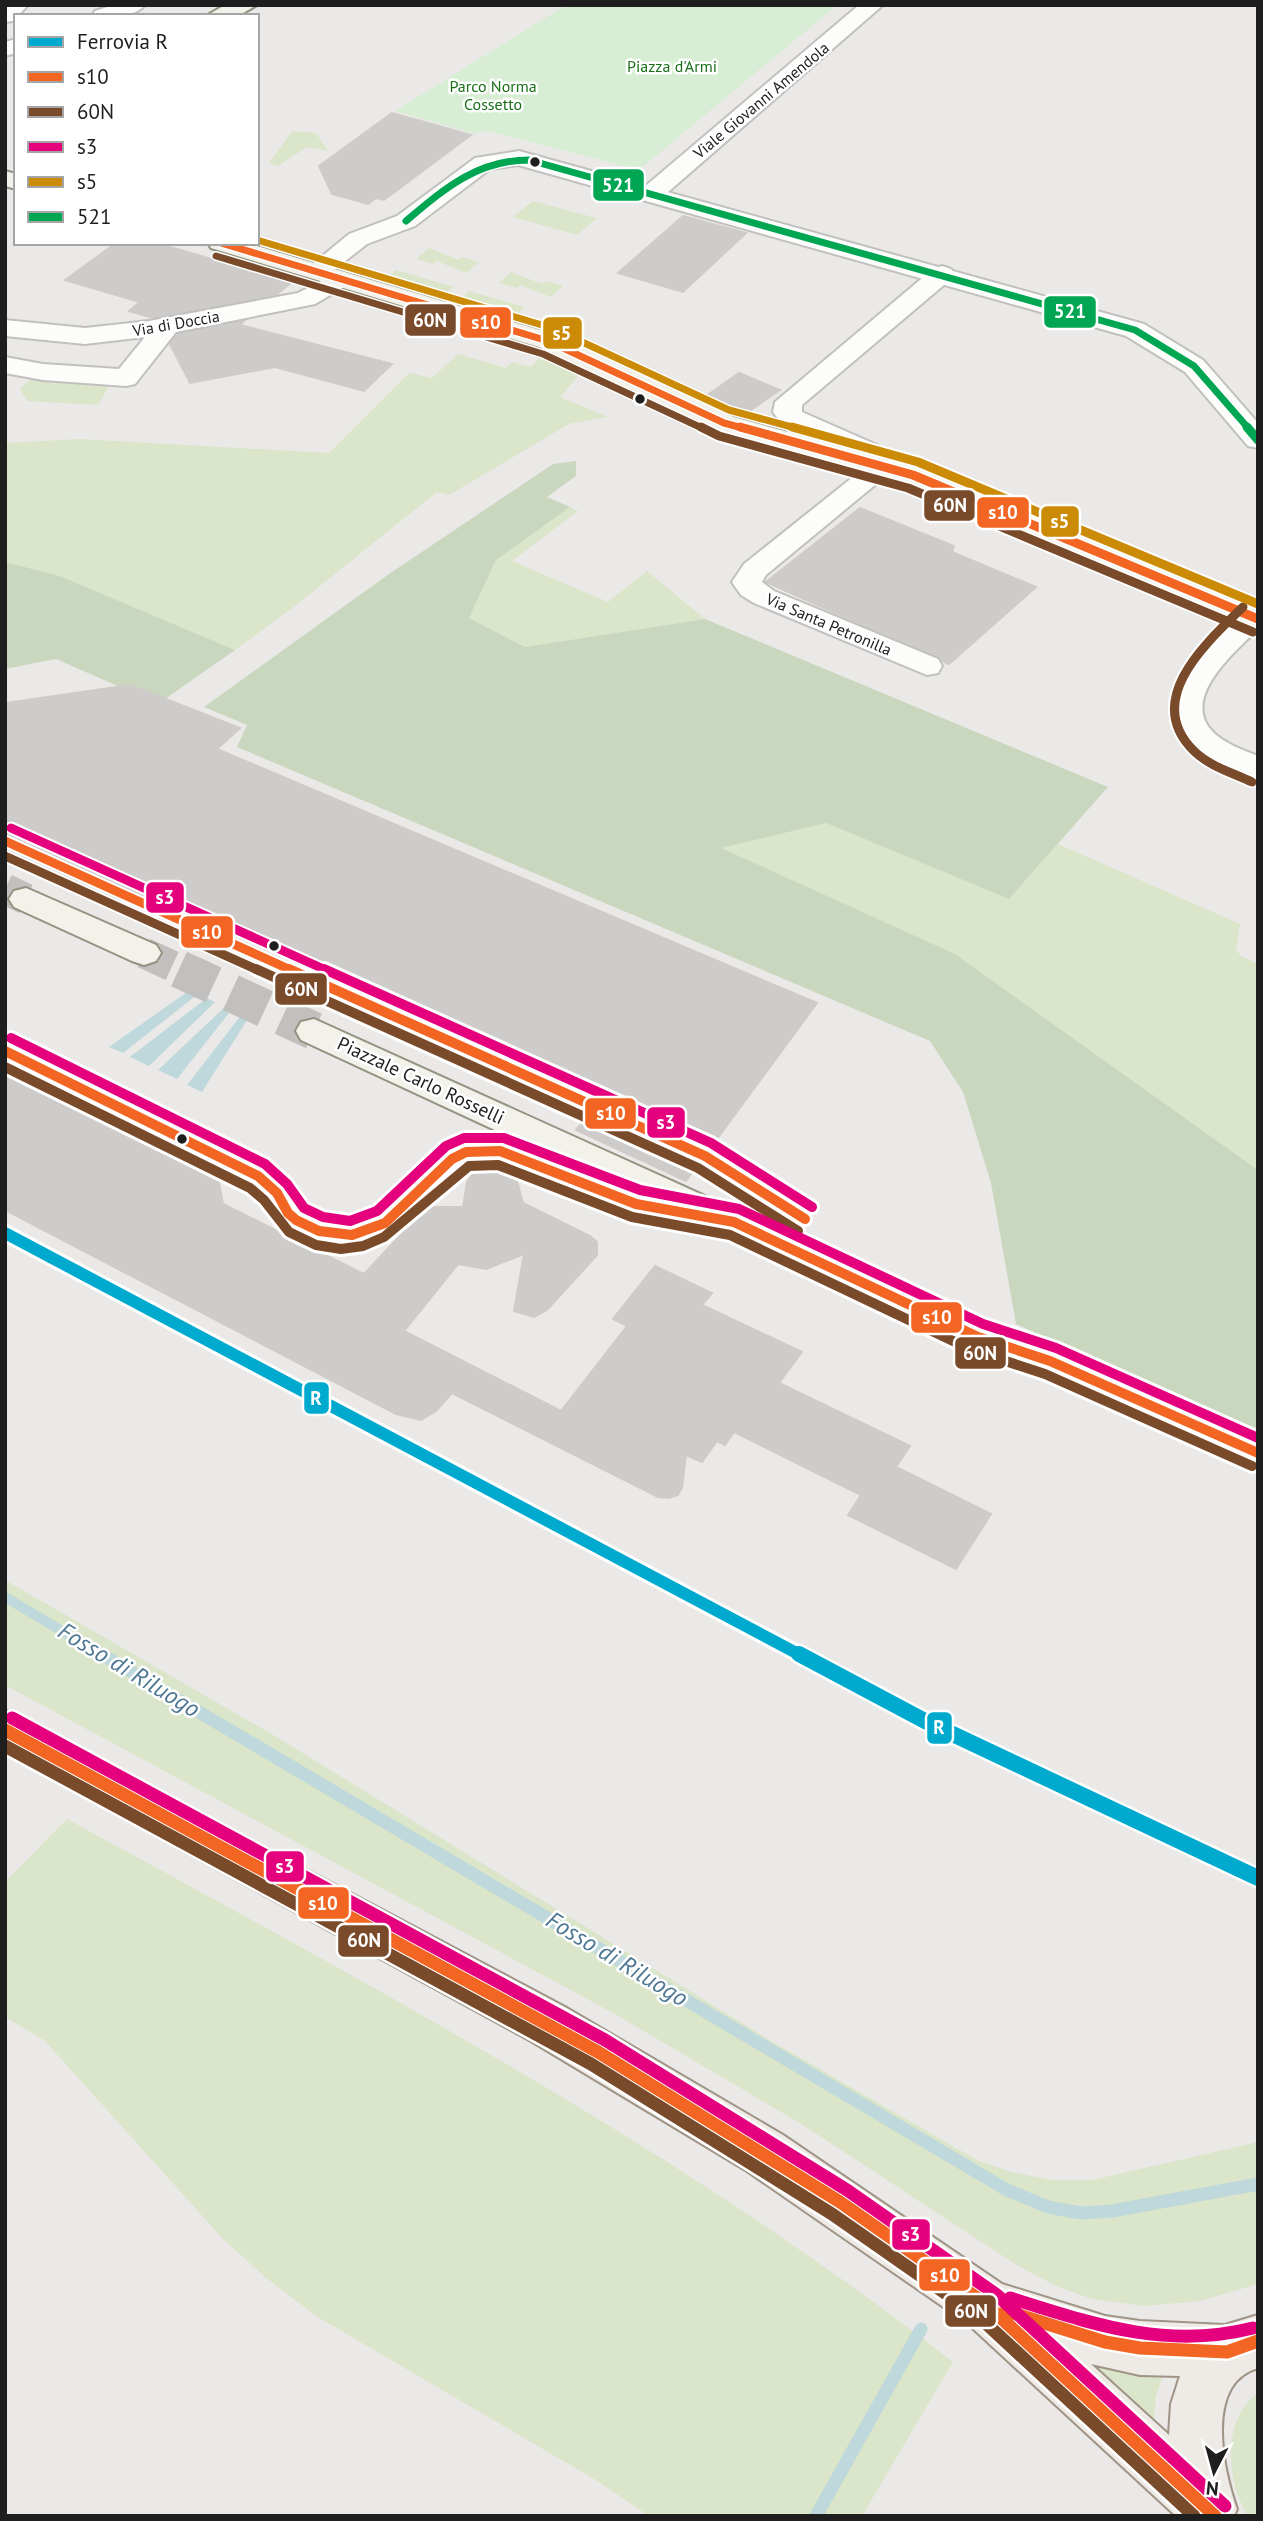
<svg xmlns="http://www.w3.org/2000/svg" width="1263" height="2521" viewBox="0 0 1263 2521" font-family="'PT Sans',sans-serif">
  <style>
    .grass { fill: #dae5c9 }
    .forest { fill: #c9d7bf }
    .park { fill: #d7eed5 }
    .water { fill: #bed8db }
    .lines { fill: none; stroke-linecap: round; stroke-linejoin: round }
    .stream-far1 { stroke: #bed8db; stroke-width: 10 }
    .stream { stroke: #bed8db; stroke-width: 13 }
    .building { fill: #ceccca; stroke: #cecbc9; stroke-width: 2 }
    .secondary-tunnel-far1 { stroke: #c2c0bf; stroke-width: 31; stroke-dasharray: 31 16; stroke-linecap: butt }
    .secondary-tunnel { stroke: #c2c0bf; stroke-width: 38; stroke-dasharray: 38 19; stroke-linecap: butt }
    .minor-casing { stroke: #c1c0bf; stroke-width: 4 }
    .tertiary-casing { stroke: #c1c0bf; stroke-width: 4 }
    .secondary-casing { stroke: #939381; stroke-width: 4 }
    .primary-casing { stroke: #9f9486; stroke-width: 4 }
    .minor { fill: #fcfcfb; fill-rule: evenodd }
    .tertiary { fill: #fcfcfb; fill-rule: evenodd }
    .secondary { fill: #f2f2eb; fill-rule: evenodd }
    .primary { fill: #eeeae5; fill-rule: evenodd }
    .bus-1-far3-casing { stroke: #fff; stroke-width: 10 }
    .bus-1-far2-casing { stroke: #fff; stroke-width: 13 }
    .bus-1-far1-casing { stroke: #fff; stroke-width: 16 }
    .bus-1-casing { stroke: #fff; stroke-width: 18 }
    .bus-2-far3-casing { stroke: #fff; stroke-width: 10 }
    .bus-2-far2-casing { stroke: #fff; stroke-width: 13 }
    .bus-2-far1-casing { stroke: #fff; stroke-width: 16 }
    .bus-2-casing { stroke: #fff; stroke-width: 18 }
    .bus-3-far2-casing { stroke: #fff; stroke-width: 13 }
    .bus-3-far1-casing { stroke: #fff; stroke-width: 16 }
    .bus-3-casing { stroke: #fff; stroke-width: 18 }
    .bus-4-far1-casing { stroke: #fff; stroke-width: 10 }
    .bus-4-casing { stroke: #fff; stroke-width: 13 }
    .bus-5-far1-casing { stroke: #fff; stroke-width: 10 }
    .bus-5-casing { stroke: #fff; stroke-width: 13 }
    .bus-1-far3 { stroke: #f26522; stroke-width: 7 }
    .bus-1-far2 { stroke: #f26522; stroke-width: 9 }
    .bus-1-far1 { stroke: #f26522; stroke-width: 10 }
    .bus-1 { stroke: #f26522; stroke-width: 13 }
    .bus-2-far3 { stroke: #7a4b2a; stroke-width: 7 }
    .bus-2-far2 { stroke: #7a4b2a; stroke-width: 9 }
    .bus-2-far1 { stroke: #7a4b2a; stroke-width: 10 }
    .bus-2 { stroke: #7a4b2a; stroke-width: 13 }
    .bus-3-far2 { stroke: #e5007d; stroke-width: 9 }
    .bus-3-far1 { stroke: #e5007d; stroke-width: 10 }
    .bus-3 { stroke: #e5007d; stroke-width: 13 }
    .bus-4-far1 { stroke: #cc8b06; stroke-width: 7 }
    .bus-4 { stroke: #cc8b06; stroke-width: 9 }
    .bus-5-far1 { stroke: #00a651; stroke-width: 7 }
    .bus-5 { stroke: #00a651; stroke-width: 9 }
    .rail-1-far1-casing { stroke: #fff; stroke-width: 18 }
    .rail-1-casing { stroke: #fff; stroke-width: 21 }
    .rail-1-far1 { stroke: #00a9ce; stroke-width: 12 }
    .rail-1 { stroke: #00a9ce; stroke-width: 16 }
    .bus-dot { fill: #1e1e1e; stroke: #fff; stroke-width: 2.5 }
    .labels { text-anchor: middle; stroke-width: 5; stroke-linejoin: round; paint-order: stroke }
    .far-park-label { font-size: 16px; fill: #196f18; stroke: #fff }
    .far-street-label { font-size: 16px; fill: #1e1e1e; stroke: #fff }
    .street-label { font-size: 19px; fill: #1e1e1e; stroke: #fff }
    .near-water-label { font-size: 24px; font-style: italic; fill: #4e7794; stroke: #fff }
    .line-badge { stroke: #fff; stroke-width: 2.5 }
    .badge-label { font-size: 19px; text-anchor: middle; font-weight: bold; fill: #fff }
  </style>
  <rect width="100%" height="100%" fill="#ebe9e7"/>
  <g class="grass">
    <polygon points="292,131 316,133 328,151 307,147 278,166 269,163"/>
    <polygon points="533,201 596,218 597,218 577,235 513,217"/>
    <polygon points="429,248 459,260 462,257 479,262 466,273 437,261 433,264 416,259"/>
    <polygon points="396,270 454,287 446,293 388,276"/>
    <polygon points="511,272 542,284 546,281 563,286 551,297 520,285 517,288 499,283"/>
    <polygon points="469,291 525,307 518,313 463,297"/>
    <polygon points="458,354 506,368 512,362 531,367 544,354 580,374 560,397 608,417 569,424 449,495 437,492 295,606 235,650 60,576 5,562 5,443 80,439 329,453 409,373 432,378"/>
    <polygon points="29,380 108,380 112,381 98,405 27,401 20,389"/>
    <polygon points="570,507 578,511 512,561 608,602 647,571 705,619 525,647 469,618 496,560"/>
    <polygon points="826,823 1009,899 1058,844 1240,924 1236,949 1241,956 1258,964 1258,1170 955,954 720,848"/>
    <polygon points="5,1580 275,1736 773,2042 977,2160 1011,2172 1052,2180 1092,2180 1258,2142 1258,2284 1200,2301 1144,2306 1092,2299 1056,2286 1015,2264 803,2125 615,2014 5,1685"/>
    <path d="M67 1819C370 1985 680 2149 953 2362L862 2516H649L599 2482 316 2316 265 2277 223 2239 45 2041 5 2017V1882Z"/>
    <polygon points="1081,2364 1122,2371 1164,2373 1156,2396 1154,2420"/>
    <path d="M1258 2393V2516H1248C1226 2482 1221 2419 1258 2393Z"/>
  </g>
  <g class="forest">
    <polygon points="576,461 576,476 547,497 570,507 496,560 469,618 525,647 705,619 1108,787 1009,899 826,823 721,848 955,954 1258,1170 1258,1432 1016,1324 991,1183 963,1092 930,1041 237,747 247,725 204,707 389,574 553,464"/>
    <polygon points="5,562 60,576 235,650 165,699 130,685 120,687 56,659 5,669"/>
  </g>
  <polygon class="park" points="566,5 837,5 639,170 488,131 473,133 395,111"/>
  <g class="water">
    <polygon points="190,990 198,994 123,1053 109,1047"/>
    <polygon points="207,998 215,1002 149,1066 130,1057"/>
    <polygon points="226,1006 232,1009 177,1079 158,1070"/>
    <polygon points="242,1014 249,1017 202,1092 187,1085"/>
  </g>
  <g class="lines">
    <polyline class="stream-far1" points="5,1597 104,1656"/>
    <g class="stream">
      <polyline points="101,1654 1007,2190 1048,2207 1081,2213 1112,2211 1258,2184"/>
      <polyline points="816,2516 921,2329"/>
    </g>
  </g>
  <g class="building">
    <polygon points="392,113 471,135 384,200 376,198 368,204 332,194 319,166"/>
    <polygon points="683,216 746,233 683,292 618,273"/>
    <polygon points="116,243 156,243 292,282 277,294 153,318 129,311 140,302 65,280"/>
    <polygon points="244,321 240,325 392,364 364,391 275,367 190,383 170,344 177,334"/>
    <polygon points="739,373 780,390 742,416 702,399"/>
    <polygon points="860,508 954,546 952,552 1036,587 949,664 766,582"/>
    <polygon points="130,685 240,728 217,749 817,1003 686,1181 576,1130 602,1100 159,894 109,901 5,853 5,703"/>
    <polygon points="5,1077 20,1084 28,1081 183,1158 185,1166 219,1183 223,1204 364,1274 423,1211 434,1207 463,1207 467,1182 472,1174 491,1168 508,1171 517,1181 523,1203 590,1236 597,1242 597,1255 547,1310 534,1317 514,1311 524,1254 486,1269 458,1264 404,1331 561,1411 627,1326 613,1319 655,1266 712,1293 702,1305 802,1352 779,1383 910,1446 896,1467 991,1514 956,1569 848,1515 861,1495 734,1432 725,1445 717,1441 702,1462 686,1455 682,1488 678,1495 669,1498 658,1497 452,1393 436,1411 421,1420 396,1414 5,1210"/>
  </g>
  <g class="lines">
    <g class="secondary-tunnel-far1">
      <polyline points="5,889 26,899"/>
      <polyline points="144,953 183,971"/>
    </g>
    <polyline class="secondary-tunnel" points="179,969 314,1031"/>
    <defs>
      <g id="minor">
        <path d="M113 5H145C133 19 109 16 92 16L95 11Z"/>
        <polygon points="859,5 883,5 660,199 642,199 639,194 642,189"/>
        <polygon points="16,39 16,53 5,56 5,42"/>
        <polygon points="942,266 951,269 955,274 951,279 802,405 802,412 877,445 886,458 894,460 898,466 766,575 762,582 774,591 938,659 942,666 938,673 927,675 754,603 741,595 732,582 744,564 863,469 857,457 782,424 773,412 775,402 933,269"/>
        <polygon points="340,271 349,274 353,279 349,284 315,304 176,332 135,384 126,386 43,380 5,373 5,357 43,364 119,369 145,337 85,344 5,336 5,320 85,328 149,321 298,293"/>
        <path d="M1253 608 1258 609V629C1235 652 1178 699 1214 733 1226 744 1243 750 1258 756V779C1227 771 1171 748 1171 709 1171 685 1193 661 1208 645 1221 631 1235 613 1253 608Z"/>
      </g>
      <g id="tertiary">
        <polygon points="5,5 28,5 13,21 5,22"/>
        <polygon points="519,151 1144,324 1203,360 1258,423 1258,448 1248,446 1185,372 1126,336 518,165 490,169 415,226 367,244 325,277 307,277 303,272 349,234 397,216 475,158"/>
        <polygon points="5,1038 271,1166 311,1210 337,1221 355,1220 370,1212 429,1157 449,1144 486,1136 550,1152 643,1192 738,1211 744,1221 738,1231 725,1235 646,1221 608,1209 523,1172 486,1164 472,1166 455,1177 397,1232 362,1248 336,1250 284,1230 245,1186 5,1066"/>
      </g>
      <g id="secondary">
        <polygon points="225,5 257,5 238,16 206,16"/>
        <polygon points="5,171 16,174 16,189 5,186"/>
        <polygon points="208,243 247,243 557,335 734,417 923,469 1258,608 1258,628 903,481 714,429 539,347 211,248"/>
        <polygon points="26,888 156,945 161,953 156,961 144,965 132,961 14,907 9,899 14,891"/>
        <polygon points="314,1019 992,1326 1064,1350 1258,1435 1258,1470 1036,1372 964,1348 301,1040 296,1031 301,1022"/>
      </g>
      <path id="primary" d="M5 1710 565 2007 783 2135 1002 2284 1105 2316 1140 2321 1225 2325 1258 2315V2368C1204 2383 1223 2470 1237 2509L1234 2516H1176L968 2324 747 2171 531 2041 5 1753ZM1091 2364 1140 2375 1180 2376 1171 2404 1169 2435Z"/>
    </defs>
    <use href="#minor" class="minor-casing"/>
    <use href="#tertiary" class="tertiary-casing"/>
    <use href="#secondary" class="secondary-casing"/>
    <use href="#primary" class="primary-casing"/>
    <use href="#minor" class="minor"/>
    <use href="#tertiary" class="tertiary"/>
    <use href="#secondary" class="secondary"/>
    <use href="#primary" class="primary"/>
    <defs>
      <polyline id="bus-1-far3" points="221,243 548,341 724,423 746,429"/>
      <g id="bus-1-far2">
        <polyline points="740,427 913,475 1258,619"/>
        <polyline points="5,841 293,971"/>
      </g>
      <g id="bus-1-far1">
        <polyline points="289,969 705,1156 805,1219"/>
        <polyline points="5,1051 258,1176 277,1193 288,1213 296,1220 319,1231 352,1235 385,1223 452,1159 466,1152 500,1151 636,1204 734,1222 978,1337 1050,1361 1258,1453"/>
      </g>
      <g id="bus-1">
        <polyline points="5,1730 598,2052 840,2202 987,2305 1215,2516"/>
        <polyline points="1006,2311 1105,2342 1140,2348 1227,2352 1258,2341"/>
      </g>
      <polyline id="bus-2-far3" points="216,256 543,354 704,429"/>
      <g id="bus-2-far2">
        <polyline points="701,427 719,436 908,488 1253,632"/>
        <path d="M1243 607C1206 643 1142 700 1194 751 1209 766 1233 773 1252 782"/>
        <polyline points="5,856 260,971"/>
      </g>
      <g id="bus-2-far1">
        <polyline points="256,969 698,1168 798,1231"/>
        <polyline points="5,1067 250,1188 264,1200 289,1232 316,1245 341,1249 363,1246 384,1237 469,1166 498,1165 632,1217 730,1235 972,1350 1045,1374 1252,1466"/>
      </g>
      <polyline id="bus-2" points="5,1746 591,2064 832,2214 978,2316 1194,2516"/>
      <polyline id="bus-3-far2" points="11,828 328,971"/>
      <g id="bus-3-far1">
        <polyline points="324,969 711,1143 812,1207"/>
        <polyline points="11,1038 265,1164 287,1184 304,1208 323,1217 350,1221 377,1211 446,1146 464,1138 504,1138 640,1190 739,1209 983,1324 1056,1348 1258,1438"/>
      </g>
      <g id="bus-3">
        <polyline points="12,1718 605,2040 847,2190 997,2295 1225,2506"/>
        <path d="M1010 2298C1093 2324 1166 2350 1253 2328"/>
      </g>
      <polyline id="bus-4-far1" points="257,240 552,328 729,410 799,429"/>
      <polyline id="bus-4" points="792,427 918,462 1258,604"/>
      <path id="bus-5-far1" d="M406 221C444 189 477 160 529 160L1135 330 1194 366 1249 429"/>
      <polyline id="bus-5" points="1247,427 1258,440"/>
    </defs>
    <use href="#bus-1-far3" class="bus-1-far3-casing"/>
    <use href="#bus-1-far2" class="bus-1-far2-casing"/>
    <use href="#bus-1-far1" class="bus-1-far1-casing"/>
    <use href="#bus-1" class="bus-1-casing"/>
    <use href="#bus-2-far3" class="bus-2-far3-casing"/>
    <use href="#bus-2-far2" class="bus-2-far2-casing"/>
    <use href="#bus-2-far1" class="bus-2-far1-casing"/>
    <use href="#bus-2" class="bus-2-casing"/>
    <use href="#bus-3-far2" class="bus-3-far2-casing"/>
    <use href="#bus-3-far1" class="bus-3-far1-casing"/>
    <use href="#bus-3" class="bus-3-casing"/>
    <use href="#bus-4-far1" class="bus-4-far1-casing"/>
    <use href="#bus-4" class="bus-4-casing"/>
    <use href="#bus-5-far1" class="bus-5-far1-casing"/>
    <use href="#bus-5" class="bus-5-casing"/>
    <use href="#bus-1-far3" class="bus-1-far3"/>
    <use href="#bus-1-far2" class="bus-1-far2"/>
    <use href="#bus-1-far1" class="bus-1-far1"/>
    <use href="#bus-1" class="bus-1"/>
    <use href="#bus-2-far3" class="bus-2-far3"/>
    <use href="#bus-2-far2" class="bus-2-far2"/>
    <use href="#bus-2-far1" class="bus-2-far1"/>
    <use href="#bus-2" class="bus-2"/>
    <use href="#bus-3-far2" class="bus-3-far2"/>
    <use href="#bus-3-far1" class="bus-3-far1"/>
    <use href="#bus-3" class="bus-3"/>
    <use href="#bus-4-far1" class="bus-4-far1"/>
    <use href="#bus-4" class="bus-4"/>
    <use href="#bus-5-far1" class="bus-5-far1"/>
    <use href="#bus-5" class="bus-5"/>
    <defs>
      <polyline id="rail-1-far1" points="5,1233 802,1656"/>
      <polyline id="rail-1" points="799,1654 925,1721 1258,1878"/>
    </defs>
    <use href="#rail-1-far1" class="rail-1-far1-casing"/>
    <use href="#rail-1" class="rail-1-casing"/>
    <use href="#rail-1-far1" class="rail-1-far1"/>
    <use href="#rail-1" class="rail-1"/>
  </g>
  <g class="bus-dot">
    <circle cx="535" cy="162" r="6"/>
    <circle cx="640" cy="399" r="6"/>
    <circle cx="274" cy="946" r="6"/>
    <circle cx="182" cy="1139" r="6"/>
  </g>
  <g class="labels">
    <g class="far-park-label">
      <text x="672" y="72">Piazza d'Armi</text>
      <text x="493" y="92">Parco Norma<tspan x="493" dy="18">Cossetto</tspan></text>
    </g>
    <g class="far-street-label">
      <text transform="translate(761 100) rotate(-40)" y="6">Viale Giovanni Amendola</text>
      <text transform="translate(176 323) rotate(-10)" y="6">Via di Doccia</text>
      <text transform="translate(829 624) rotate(23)" y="6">Via Santa Petronilla</text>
    </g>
    <g class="street-label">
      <text transform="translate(421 1080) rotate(25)" y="7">Piazzale Carlo Rosselli</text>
    </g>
    <g class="near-water-label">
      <text transform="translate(129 1670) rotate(31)" y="8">Fosso di Riluogo</text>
      <text transform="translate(617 1959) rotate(31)" y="8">Fosso di Riluogo</text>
    </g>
  </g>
  <g class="line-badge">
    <rect x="592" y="168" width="53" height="34" rx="7" fill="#00a651"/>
    <rect x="1043" y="295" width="54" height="34" rx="7" fill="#00a651"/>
    <rect x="404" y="303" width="53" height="34" rx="7" fill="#7a4b2a"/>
    <rect x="459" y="306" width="53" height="33" rx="7" fill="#f26522"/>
    <rect x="542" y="316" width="41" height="34" rx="7" fill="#cc8b06"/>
    <rect x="923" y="489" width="53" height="33" rx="7" fill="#7a4b2a"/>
    <rect x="976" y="496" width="54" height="33" rx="7" fill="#f26522"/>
    <rect x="1040" y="505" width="40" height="33" rx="7" fill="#cc8b06"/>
    <rect x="145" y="881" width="40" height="33" rx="7" fill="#e5007d"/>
    <rect x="180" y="915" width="54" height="34" rx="7" fill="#f26522"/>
    <rect x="274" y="972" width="54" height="34" rx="7" fill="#7a4b2a"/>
    <rect x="584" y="1097" width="53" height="33" rx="7" fill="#f26522"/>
    <rect x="646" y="1106" width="40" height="33" rx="7" fill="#e5007d"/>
    <rect x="910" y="1301" width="53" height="33" rx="7" fill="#f26522"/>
    <rect x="954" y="1336" width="53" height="34" rx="7" fill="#7a4b2a"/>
    <rect x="303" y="1381" width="27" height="34" rx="7" fill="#00a9ce"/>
    <rect x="926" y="1711" width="27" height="34" rx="7" fill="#00a9ce"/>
    <rect x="265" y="1850" width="40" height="33" rx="7" fill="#e5007d"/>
    <rect x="297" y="1886" width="53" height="34" rx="7" fill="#f26522"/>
    <rect x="337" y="1924" width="53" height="34" rx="7" fill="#7a4b2a"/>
    <rect x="891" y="2218" width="40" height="33" rx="7" fill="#e5007d"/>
    <rect x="918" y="2258" width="53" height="34" rx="7" fill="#f26522"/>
    <rect x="944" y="2294" width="53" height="34" rx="7" fill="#7a4b2a"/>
  </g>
  <g class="badge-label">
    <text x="618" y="192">521</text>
    <text x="1070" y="318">521</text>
    <text x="430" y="327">60N</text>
    <text x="486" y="329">s10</text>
    <text x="562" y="340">s5</text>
    <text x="950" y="512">60N</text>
    <text x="1003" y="519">s10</text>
    <text x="1060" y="528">s5</text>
    <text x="165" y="904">s3</text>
    <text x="207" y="939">s10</text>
    <text x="301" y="996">60N</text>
    <text x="611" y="1120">s10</text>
    <text x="666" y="1129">s3</text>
    <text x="937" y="1324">s10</text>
    <text x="980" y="1360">60N</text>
    <text x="316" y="1405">R</text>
    <text x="939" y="1734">R</text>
    <text x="285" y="1873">s3</text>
    <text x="323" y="1910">s10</text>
    <text x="364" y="1947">60N</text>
    <text x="911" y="2241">s3</text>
    <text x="945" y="2282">s10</text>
    <text x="971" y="2318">60N</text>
  </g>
  <rect width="1263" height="2521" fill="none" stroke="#1e1e1e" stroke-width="14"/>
  <rect x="14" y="14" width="245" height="231" fill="#ffffff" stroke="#a5a5a5" stroke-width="2"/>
  <rect x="28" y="37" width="35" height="10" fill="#00a9ce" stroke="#a5a5a5" stroke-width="2"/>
  <text x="77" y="49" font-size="21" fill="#1e1e1e">Ferrovia R</text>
  <rect x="28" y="72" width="35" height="10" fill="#f26522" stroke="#a5a5a5" stroke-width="2"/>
  <text x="77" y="84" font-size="21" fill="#1e1e1e">s10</text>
  <rect x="28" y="107" width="35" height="10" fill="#7a4b2a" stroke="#a5a5a5" stroke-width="2"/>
  <text x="77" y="119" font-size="21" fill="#1e1e1e">60N</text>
  <rect x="28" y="142" width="35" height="10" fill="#e5007d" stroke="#a5a5a5" stroke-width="2"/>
  <text x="77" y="154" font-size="21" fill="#1e1e1e">s3</text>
  <rect x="28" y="177" width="35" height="10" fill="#cc8b06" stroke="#a5a5a5" stroke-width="2"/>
  <text x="77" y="189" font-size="21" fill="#1e1e1e">s5</text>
  <rect x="28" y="212" width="35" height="10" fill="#00a651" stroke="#a5a5a5" stroke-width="2"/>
  <text x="77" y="224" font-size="21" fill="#1e1e1e">521</text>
  <g transform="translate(1214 2472) rotate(186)" stroke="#ffffff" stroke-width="5" paint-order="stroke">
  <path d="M0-5L12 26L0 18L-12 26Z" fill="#1e1e1e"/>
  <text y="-10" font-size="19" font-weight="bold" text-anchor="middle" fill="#1e1e1e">N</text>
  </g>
</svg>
